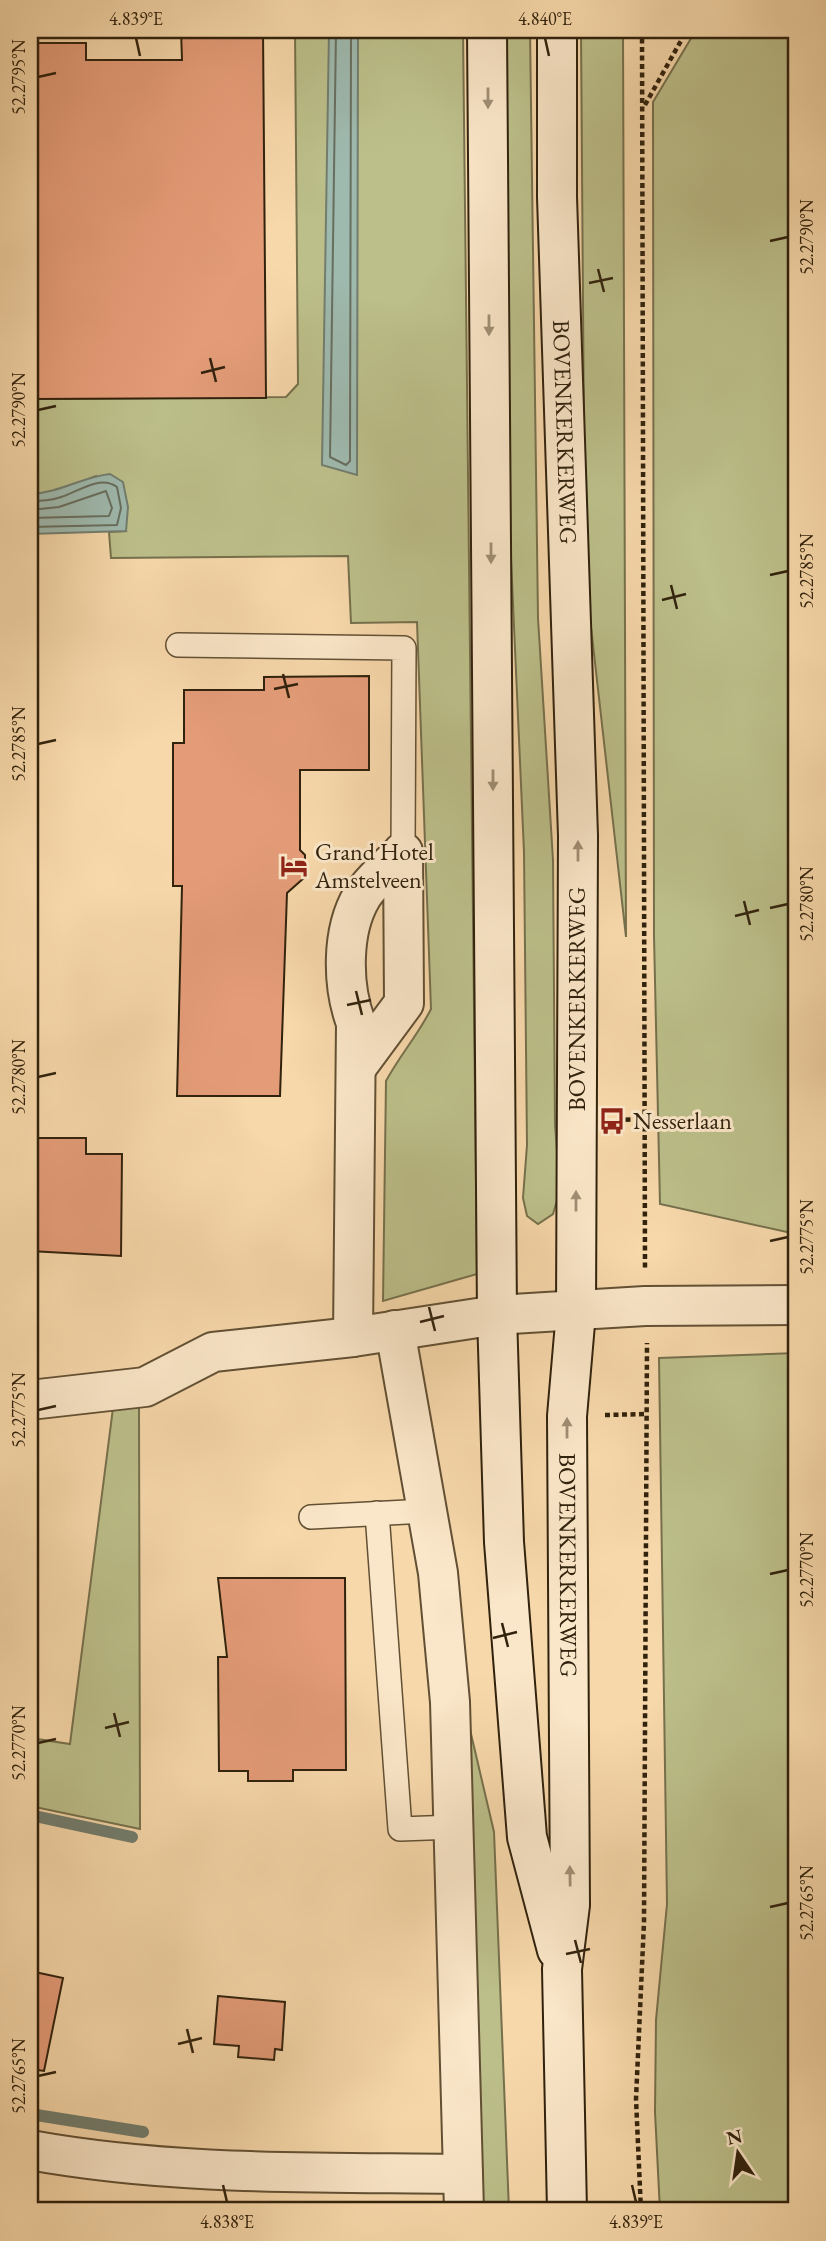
<svg xmlns="http://www.w3.org/2000/svg" width="826" height="2241" viewBox="0 0 826 2241" font-family="'EB Garamond',serif">
  <style>
    .green { fill: #bcbf8a; stroke: #76704c; stroke-width: 2 }
    .water { fill: #9eb9ae; stroke: #727d6e; stroke-width: 2 }
    .lines { fill: none; stroke-linecap: round; stroke-linejoin: round }
    .shore { stroke: #686e5e; stroke-width: 2 }
    .stream { stroke: #727d6e; stroke-width: 12 }
    .building { fill: #e49c78; stroke: #31220d; stroke-width: 2 }
    .lane-casing { stroke: #625034; stroke-width: 26 }
    .street-casing { stroke: #625034; stroke-width: 42 }
    .secondary-casing { stroke: #31220d; stroke-width: 42 }
    .path { stroke: #31220d; stroke-width: 4.5; stroke-dasharray: 5 3.5; stroke-linecap: butt }
    .lane { stroke: #fae6c8; stroke-width: 23 }
    .street { stroke: #fae6c8; stroke-width: 38 }
    .secondary { stroke: #fae6c8; stroke-width: 38 }
    .oneway { fill: #a08e74 }
    .ticks { fill: none; stroke: #31220d; stroke-width: 2.5 }
    .labels { text-anchor: middle; stroke-width: 6; stroke-linejoin: round; paint-order: stroke }
    .street-label { font-size: 24px; fill: #31220d; stroke: #fae6c8 }
    .poi-label { font-size: 24px; fill: #31220d; stroke: #fae6c8; text-anchor: start }
    .neatline { fill: none; stroke: #31220d; stroke-width: 2.5 }
    .ticks-label { font-size: 18px; text-anchor: middle; fill: #31220d }
  </style>
  <rect width="100%" height="100%" fill="#f7d8aa"/>
  <filter id="stains"><feTurbulence type="fractalNoise" baseFrequency=".00286" numOctaves="4"/><feColorMatrix values="0 0 0 0 .2 0 0 0 0 .09 0 0 0 0 .02 0 0 0 .5 -.17"/></filter>
  <radialGradient id="worn" r=".72"><stop offset=".6" stop-color="#630" stop-opacity="0"/><stop offset="1" stop-color="#630" stop-opacity=".3"/></radialGradient>
  <g class="green">
    <path d="M295 30H463L477 1274 383 1301 386 1081C400 1055 418 1035 431 1009L417 622 351 623 348 556 111 558 109 532 126 531 96 476 56 492 30 494V399L286 397 298 384Z"/>
    <polygon points="504,30 530,30 538,618 553,860 555,1125 560,1190 553,1214 538,1224 527,1216 523,1198 527,1145 524,852 508,491"/>
    <polygon points="581,30 623,30 626,937 585,574"/>
    <polygon points="696,30 796,30 796,1234 660,1204 654,936 653,102"/>
    <polygon points="796,1353 796,2211 660,2211 655,2112 656,2020 667,1904 659,1358"/>
    <polygon points="139,1407 140,1829 30,1806 30,1738 70,1744 113,1408"/>
    <polygon points="468,1721 494,1832 509,2211 482,2211"/>
  </g>
  <g class="water">
    <polygon points="329,30 358,30 357,475 322,465"/>
    <path d="M110 474 123 482 128 507 126 531 30 534V494C59 493 82 477 110 474Z"/>
  </g>
  <g class="lines">
    <g class="shore">
      <polyline points="336,30 330,457 346,465 350,461 351,30"/>
      <path d="M30 501C39 501 49 501 58 498 77 493 99 474 117 487L121 508 117 525 30 527"/>
      <polyline points="30,510 59,507 106,491 112,508 109,516 30,518"/>
    </g>
    <g class="stream">
      <polyline points="30,1815 132,1837"/>
      <polyline points="30,2114 143,2132"/>
    </g>
  </g>
  <g class="building">
    <polygon points="181,30 263,30 266,398 30,399 30,43 86,43 86,60 182,60"/>
    <polygon points="369,676 369,770 300,770 300,850 305,855 305,877 287,893 280,1096 177,1096 182,886 173,886 173,743 184,743 184,690 264,690 264,677"/>
    <polygon points="30,1138 86,1138 86,1154 122,1154 121,1256 30,1251"/>
    <polygon points="218,1578 345,1578 346,1770 293,1770 293,1781 248,1781 248,1771 219,1771 218,1657 227,1657"/>
    <polygon points="30,1971 63,1978 44,2071 30,2069"/>
    <polygon points="218,1996 285,2002 282,2050 275,2049 274,2060 238,2057 239,2046 214,2044"/>
  </g>
  <g class="lines">
    <defs>
      <g id="lane">
        <polyline points="178,645 404,648 403,852"/>
        <polyline points="377,1513 400,1829 455,1827"/>
        <polyline points="311,1517 426,1511"/>
      </g>
      <g id="street">
        <polyline points="356,1068 404,1003 403,852"/>
        <polyline points="395,1330 438,1573 450,1702 464,2211"/>
        <path d="M353 1337 356 1023C342 986 341 931 362 896 372 880 390 866 403 852"/>
        <polyline points="30,1400 145,1387 213,1352 353,1337 497,1315 645,1306 796,1305"/>
        <path d="M30 2150C173 2176 318 2172 463 2174"/>
      </g>
      <g id="secondary">
        <polyline points="487,30 497,1315 504,1542 527,1837 557,1950"/>
        <path id="s1" d="M557 30V197L578 836 576 1312 567 1416 570 1905 562 1969 567 2211"/>
      </g>
    </defs>
    <use href="#lane" class="lane-casing"/>
    <use href="#street" class="street-casing"/>
    <use href="#secondary" class="secondary-casing"/>
    <g class="path">
      <polyline points="642,30 645,1268"/>
      <polyline points="645,105 687,30"/>
      <polyline points="617,1120 643,1119"/>
      <polyline points="605,1415 646,1414"/>
      <polyline points="641,2211 636,2099 644,1922 647,1343"/>
    </g>
    <use href="#lane" class="lane"/>
    <use href="#street" class="street"/>
    <use href="#secondary" class="secondary"/>
  </g>
  <defs><path id="oneway-solid" d="M-6-.8H1V-3.2L6.5 0L1 3.2V.8H-6Z" transform="scale(1.75)"/></defs>
  <g class="oneway">
    <use href="#oneway-solid" transform="translate(488 98) rotate(90)"/>
    <use href="#oneway-solid" transform="translate(489 325) rotate(90)"/>
    <use href="#oneway-solid" transform="translate(491 553) rotate(90)"/>
    <use href="#oneway-solid" transform="translate(493 780) rotate(90)"/>
    <use href="#oneway-solid" transform="translate(578 851) rotate(-90)"/>
    <use href="#oneway-solid" transform="translate(576 1201) rotate(-90)"/>
    <use href="#oneway-solid" transform="translate(567 1428) rotate(-90)"/>
    <use href="#oneway-solid" transform="translate(570 1876) rotate(-91)"/>
  </g>
  <path class="ticks" d="M136 38 140 56M545 38 549 56M38 77 56 73M770 241 788 237M598 269 604 292M589 283 613 278M210 358 216 382M201 373 225 367M38 410 56 406M770 575 788 571M671 585 677 609M662 600 686 594M283 674 289 698M274 689 298 684M38 744 56 740M744 901 750 925M770 908 788 904M735 916 759 910M356 991 362 1015M347 1005 371 1000M38 1077 56 1073M770 1241 788 1237M429 1307 435 1331M420 1322 444 1316M38 1410 56 1406M770 1574 788 1570M502 1623 508 1647M493 1638 517 1632M114 1713 120 1737M105 1728 129 1722M38 1743 56 1739M770 1907 788 1903M575 1940 581 1963M566 1954 590 1949M187 2029 193 2053M178 2044 202 2038M38 2076 56 2072M223 2185 227 2202M632 2185 636 2202"/>
  <defs>
    <symbol id="hotel-bare" viewBox="-9 -9 18 18"><path d="M-6-4.5h1.5V1H6V5H4.5V3h-9V5H-6ZM-4 0a1.8 1.8 0 1 1 3.6 0ZM.5 0V-2.5h3Q6-2.5 6 0Z" fill="#8f2418" stroke="#fae6c8" stroke-width="2.5" paint-order="stroke"/></symbol>
    <symbol id="bus-bare" viewBox="-9 -9 18 18"><path d="M-5-6H5V4H4V6H2V4H-2V6H-4V4H-5ZM-3.5-4V0h7V-4ZM-3.5 1.2v1.5H-2V1.2ZM2 1.2v1.5H3.5V1.2Z" fill="#8f2418" stroke="#fae6c8" stroke-width="2.5" paint-order="stroke"/></symbol>
  </defs>
  <g fill-rule="evenodd">
    <use href="#hotel-bare" x="275" y="847" width="38" height="38"/>
    <use href="#bus-bare" x="593" y="1102" width="38" height="38"/>
  </g>
  <g class="labels">
    <g class="street-label">
      <text dy="8" stroke="none"><textPath href="#s1" startOffset="402">BOVENKERKERWEG</textPath></text>
      <text transform="translate(577 999) rotate(-90)" y="8">BOVENKERKERWEG</text>
      <text dy="8" stroke="none"><textPath href="#s1" startOffset="1536">BOVENKERKERWEG</textPath></text>
    </g>
    <g class="poi-label">
      <text x="315" y="860">Grand Hotel<tspan x="315" dy="28">Amstelveen</tspan></text>
      <text x="633" y="1129">Nesserlaan</text>
    </g>
  </g>
  <rect width="826" height="2241" fill="none" stroke="#f7d8aa" stroke-width="77"/>
  <g transform="translate(738 2153) rotate(347)" stroke="#fae6c8" stroke-width="5" paint-order="stroke">
  <path d="M0-5L12 26L0 18L-12 26Z" fill="#31220d"/>
  <text y="-10" font-size="19" font-weight="bold" text-anchor="middle" fill="#31220d">N</text>
  </g>
  <rect x="38" y="38" width="750" height="2164" class="neatline"/>
  <g class="ticks-label">
    <text x="136" y="25">4.839°E</text>
    <text x="545" y="25">4.840°E</text>
    <text transform="translate(19 77) rotate(-90)" y="6">52.2795°N</text>
    <text transform="translate(807 237) rotate(-90)" y="6">52.2790°N</text>
    <text transform="translate(19 410) rotate(-90)" y="6">52.2790°N</text>
    <text transform="translate(807 571) rotate(-90)" y="6">52.2785°N</text>
    <text transform="translate(19 744) rotate(-90)" y="6">52.2785°N</text>
    <text transform="translate(807 904) rotate(-90)" y="6">52.2780°N</text>
    <text transform="translate(19 1077) rotate(-90)" y="6">52.2780°N</text>
    <text transform="translate(807 1237) rotate(-90)" y="6">52.2775°N</text>
    <text transform="translate(19 1410) rotate(-90)" y="6">52.2775°N</text>
    <text transform="translate(807 1570) rotate(-90)" y="6">52.2770°N</text>
    <text transform="translate(19 1743) rotate(-90)" y="6">52.2770°N</text>
    <text transform="translate(807 1903) rotate(-90)" y="6">52.2765°N</text>
    <text transform="translate(19 2076) rotate(-90)" y="6">52.2765°N</text>
    <text x="227" y="2228">4.838°E</text>
    <text x="636" y="2228">4.839°E</text>
  </g>
  <rect width="100%" height="100%" filter="url(#stains)"/>
  <rect width="100%" height="100%" fill="url(#worn)"/>
</svg>
